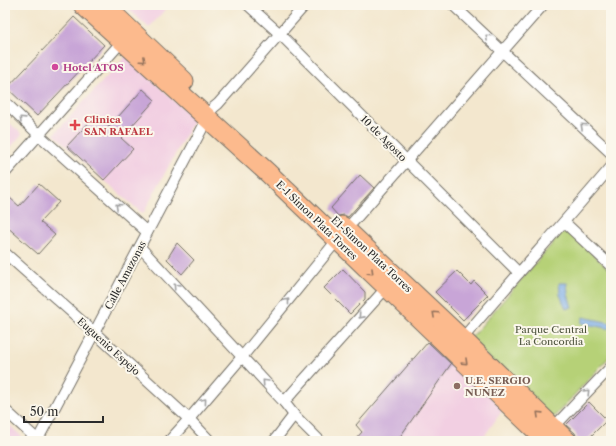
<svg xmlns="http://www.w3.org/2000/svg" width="616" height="446" viewBox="0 0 616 446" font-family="'Libre Caslon Text',serif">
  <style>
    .built { fill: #f2cfe2 }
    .green { fill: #b6d177; stroke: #707e51 }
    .water { fill: #7aace6; stroke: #526c88 }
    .building { fill: #c8a5d7 }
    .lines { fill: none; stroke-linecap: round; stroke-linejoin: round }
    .street-casing { stroke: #716d64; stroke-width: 12 }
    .highway-casing { stroke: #716d64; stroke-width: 21 }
    .street { stroke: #fff; stroke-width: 10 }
    .highway { stroke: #fcba8d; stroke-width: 19 }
    .oneway { stroke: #a0a0a0 }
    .oneway2 { stroke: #94725c }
    .hotel-dot { fill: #d1479c; stroke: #fbf7ec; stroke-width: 1.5 }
    .health-dot { fill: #e0444e; stroke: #fbf7ec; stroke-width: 1.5 }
    .education-dot { fill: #8d6e63; stroke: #fbf7ec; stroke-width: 1.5 }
    .labels { text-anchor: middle; stroke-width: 4; stroke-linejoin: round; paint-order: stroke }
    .hotel-label { font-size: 10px; font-weight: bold; fill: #b23c85; stroke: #fbf7ec; text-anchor: start }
    .health-label { font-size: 10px; font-weight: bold; fill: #be3a42; stroke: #fbf7ec; text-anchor: start }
    .street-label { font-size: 10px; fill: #2b2b2b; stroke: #fbf7ec }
    .park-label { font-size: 10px; fill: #4e543e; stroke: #fbf7ec }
    .education-label { font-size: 10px; font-weight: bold; fill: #785e54; stroke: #fbf7ec; text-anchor: start }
  </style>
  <rect width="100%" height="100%" fill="#fbf7ec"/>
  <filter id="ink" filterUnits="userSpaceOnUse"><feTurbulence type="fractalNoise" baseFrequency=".025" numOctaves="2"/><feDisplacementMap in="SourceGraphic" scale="8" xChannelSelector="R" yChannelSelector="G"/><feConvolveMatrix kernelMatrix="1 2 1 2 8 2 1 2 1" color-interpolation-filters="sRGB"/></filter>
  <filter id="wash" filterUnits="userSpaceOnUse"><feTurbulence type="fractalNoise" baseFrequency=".012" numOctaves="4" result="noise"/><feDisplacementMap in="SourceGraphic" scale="16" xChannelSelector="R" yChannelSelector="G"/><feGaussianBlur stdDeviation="0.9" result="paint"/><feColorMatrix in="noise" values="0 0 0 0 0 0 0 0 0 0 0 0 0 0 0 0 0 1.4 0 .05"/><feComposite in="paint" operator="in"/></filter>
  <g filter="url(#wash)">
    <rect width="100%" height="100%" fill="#f3e7ce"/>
    <g class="built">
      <polygon points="124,5 169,5 149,28"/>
      <polygon points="126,56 194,119 143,214 104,180 96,116 67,146 54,134"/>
      <polygon points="5,119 22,134 5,154"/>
      <polygon points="452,363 504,408 481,441 397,441"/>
      <polygon points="5,421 22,437 20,441 5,441"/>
    </g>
    <polygon class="green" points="565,229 611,271 611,355 553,418 469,340"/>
    <g class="water">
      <polygon points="559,283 567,283 568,294 572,307 566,309 560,295"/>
      <polygon points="583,317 611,323 611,329 581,323"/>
    </g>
    <g id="blocks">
      <g class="building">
        <polygon points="74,17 104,45 37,116 7,88"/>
        <polygon points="143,89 155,100 121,138 133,149 104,180 67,146 96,115 109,127"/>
        <polygon points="360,175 374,188 348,217 344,215 338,216 331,208"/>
        <polygon points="39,184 59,202 40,222 55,235 38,254 5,225 5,204 10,198 19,206"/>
        <polygon points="177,243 194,260 182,274 167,259"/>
        <polygon points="343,269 365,292 365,299 350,314 324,288"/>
        <polygon points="457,271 471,285 474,281 488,295 463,320 435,292"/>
        <polygon points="428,342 451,364 397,441 354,441 362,432 356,425"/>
        <polygon points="589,402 607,420 586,441 578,441 577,438 575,433 566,425"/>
      </g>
    </g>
  </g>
  <g filter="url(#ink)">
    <use href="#blocks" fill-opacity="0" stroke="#716d64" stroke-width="1"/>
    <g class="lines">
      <defs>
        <g id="street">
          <polyline points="248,5 280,34 519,273"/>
          <polyline points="453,5 611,153"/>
          <polyline points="5,102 39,135 147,232"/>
          <polyline points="5,173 125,38"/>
          <polyline points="564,222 611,266"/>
          <polyline points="140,247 284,402 294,415 320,441"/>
          <polyline points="5,253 95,333 189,419 210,441"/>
          <path d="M462 339C511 281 562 225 611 167"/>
          <polyline points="284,402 387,287"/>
          <polyline points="5,410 39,441"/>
          <polyline points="550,431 611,367"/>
          <polyline points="37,441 213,108 218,104 305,5"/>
          <polyline points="169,441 189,419 242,357 338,239 543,5"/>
          <polyline points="274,441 294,415"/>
        </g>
        <g id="highway">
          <polyline points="83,5 268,173 547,441"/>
          <polyline points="104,5 184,81"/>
          <polyline points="342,226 462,339 567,441"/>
        </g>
      </defs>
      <use href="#street" class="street-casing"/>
      <use href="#highway" class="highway-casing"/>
      <use href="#street" class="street"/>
      <use href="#highway" class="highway"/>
    </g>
    <defs><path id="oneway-chevron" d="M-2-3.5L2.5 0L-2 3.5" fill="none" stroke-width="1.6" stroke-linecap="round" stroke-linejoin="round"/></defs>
    <g class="oneway">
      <use href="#oneway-chevron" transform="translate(488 37) rotate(-137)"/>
      <use href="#oneway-chevron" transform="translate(22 119) rotate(-136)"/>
      <use href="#oneway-chevron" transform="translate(583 126) rotate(-137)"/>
      <use href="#oneway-chevron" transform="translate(118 206) rotate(-138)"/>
      <use href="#oneway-chevron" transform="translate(176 286) rotate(-133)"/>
      <use href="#oneway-chevron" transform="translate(287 301) rotate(-51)"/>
      <use href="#oneway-chevron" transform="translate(361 316) rotate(132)"/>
      <use href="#oneway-chevron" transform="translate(265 382) rotate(-133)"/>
      <use href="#oneway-chevron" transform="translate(587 392) rotate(-46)"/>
      <use href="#oneway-chevron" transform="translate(204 401) rotate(-50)"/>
    </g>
    <g class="oneway2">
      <use href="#oneway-chevron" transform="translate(143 60) rotate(42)"/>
      <use href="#oneway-chevron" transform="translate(371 272) rotate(44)"/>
      <use href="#oneway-chevron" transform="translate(435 314) rotate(-137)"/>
      <use href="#oneway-chevron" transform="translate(465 362) rotate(44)"/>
      <use href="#oneway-chevron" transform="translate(539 414) rotate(-136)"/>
    </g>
  </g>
  <circle class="hotel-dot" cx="55" cy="67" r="4"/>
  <path class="health-dot" d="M73 119h4v4h4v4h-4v4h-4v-4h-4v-4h4z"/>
  <circle class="education-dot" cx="457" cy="386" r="4"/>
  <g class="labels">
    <g class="hotel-label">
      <text x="63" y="71">Hotel ATOS</text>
    </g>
    <g class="health-label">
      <text x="84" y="123">Clinica<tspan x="84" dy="12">SAN RAFAEL</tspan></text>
    </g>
    <g class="street-label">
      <text transform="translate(384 138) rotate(45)" y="4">10 de Agosto</text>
      <text transform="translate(317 220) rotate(44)" y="4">E-1 Simon Plata Torres</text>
      <text transform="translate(372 254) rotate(43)" y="4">E1-Simon Plata Torres</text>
      <text transform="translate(125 275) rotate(-62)" y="4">Calle Amazonas</text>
      <text transform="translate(109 346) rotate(42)" y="4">Euguenio Espejo</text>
    </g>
    <g class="park-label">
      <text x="551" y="333">Parque Central<tspan x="551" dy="12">La Concordia</tspan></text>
    </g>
    <g class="education-label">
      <text x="465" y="384">U.E. SERGIO<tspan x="465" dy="12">NUÑEZ</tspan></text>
    </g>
  </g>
  <rect width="616" height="446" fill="none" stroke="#fbf7ec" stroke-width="20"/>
  <path d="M24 416v6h79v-6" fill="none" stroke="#2b2b2b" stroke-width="2"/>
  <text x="30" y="416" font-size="12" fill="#2b2b2b" stroke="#fbf7ec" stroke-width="3" paint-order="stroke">50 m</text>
</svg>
